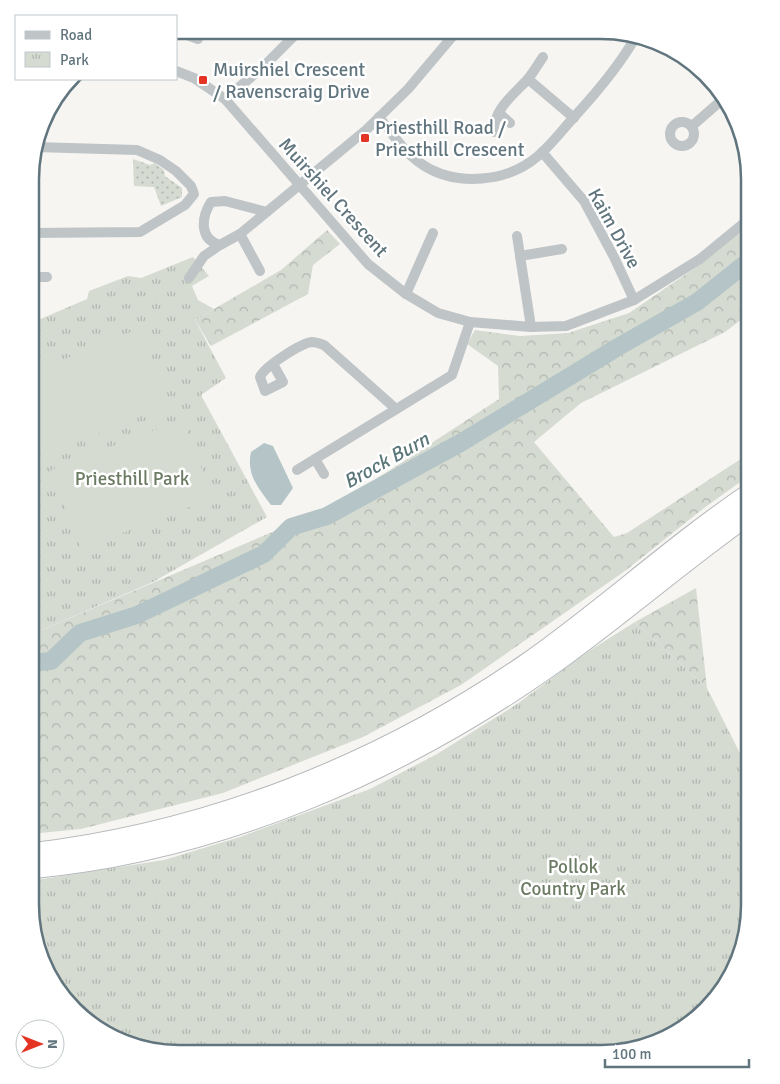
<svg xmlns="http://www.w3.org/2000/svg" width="780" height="1084" viewBox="0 0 780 1084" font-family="Signika,sans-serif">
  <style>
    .grass { fill: url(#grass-dots) }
    .forest { fill: url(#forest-crowns) }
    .park { fill: url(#park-tufts) }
    .pitch { fill: #d6dbd1 }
    .water { fill: #b5c5c7 }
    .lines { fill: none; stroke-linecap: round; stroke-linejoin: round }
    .river { stroke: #b5c5c7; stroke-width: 18 }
    .highway-casing { stroke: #b4b8bb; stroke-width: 21 }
    .street { stroke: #bfc4c7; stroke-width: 10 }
    .highway { stroke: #fff; stroke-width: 19 }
    .poi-dot { fill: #e43424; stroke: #fff; stroke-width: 2 }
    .labels { text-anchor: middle; stroke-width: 5; stroke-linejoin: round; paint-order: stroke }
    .poi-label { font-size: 19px; fill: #61757e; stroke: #fff; text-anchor: start }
    .street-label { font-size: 19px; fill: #61757e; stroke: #fff }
    .park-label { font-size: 19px; fill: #6c7b63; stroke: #fff }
    .water-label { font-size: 20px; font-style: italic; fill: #5b7679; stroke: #fff }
    .rim { fill: none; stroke: #61757e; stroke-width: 2.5 }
  </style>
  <defs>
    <pattern id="grass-dots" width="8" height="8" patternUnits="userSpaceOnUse" patternTransform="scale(1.25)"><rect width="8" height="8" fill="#d6dbd1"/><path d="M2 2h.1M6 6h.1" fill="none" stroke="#b1b6af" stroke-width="1.8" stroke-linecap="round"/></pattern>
    <pattern id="forest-crowns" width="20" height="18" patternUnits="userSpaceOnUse" patternTransform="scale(1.25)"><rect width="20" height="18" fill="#d6dbd1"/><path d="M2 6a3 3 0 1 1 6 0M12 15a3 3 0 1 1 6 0" fill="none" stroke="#b1b6af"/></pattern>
    <pattern id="park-tufts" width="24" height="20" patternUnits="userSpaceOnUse" patternTransform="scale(1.25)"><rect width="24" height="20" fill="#d6dbd1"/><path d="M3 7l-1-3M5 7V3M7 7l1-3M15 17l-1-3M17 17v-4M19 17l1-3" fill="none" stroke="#b1b6af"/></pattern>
  </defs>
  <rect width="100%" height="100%" fill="#f6f5f2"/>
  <polygon class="grass" points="133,159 150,165 155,163 164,170 165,176 182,188 182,197 161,206 154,187 134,186"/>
  <g class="forest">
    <polygon points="750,218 750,313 725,332 581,403 534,442 614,537 627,533 750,453 750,475 704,508 625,571 461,685 363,737 223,793 81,829 30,834 30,635 338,504 499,399 498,366 467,344 475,330 520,336 568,333 629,313 701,264"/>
    <polygon points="327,230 340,244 313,265 308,294 211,346 195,320 281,270"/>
    <polygon points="696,588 707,688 635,622"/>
  </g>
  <g class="park">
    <polygon points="193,257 209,276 192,286 198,300 214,309 195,320 226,378 201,395 267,517 153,582 30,635 31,323 87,299 89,291 128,276 141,278"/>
    <polygon points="635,622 707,688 750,773 750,915 725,988 667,1039 601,1054 160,1053 89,1023 45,971 30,905 30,881 164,860 240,837 370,789 437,754 517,704 589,651"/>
  </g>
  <g class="pitch">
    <polygon points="140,328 171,404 45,455 31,420 31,373"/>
    <polygon points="183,419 213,498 81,549 51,470"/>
  </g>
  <path class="water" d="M264 443 273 446 293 488 281 505H271C258 488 246 474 251 452Z"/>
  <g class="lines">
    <polyline class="river" points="30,663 51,661 80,633 137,615 264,554 291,527 327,516 462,442 618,347 697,302 750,260"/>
    <defs>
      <g id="highway">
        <path d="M30 853C207 832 377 766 524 665 602 611 671 546 750 493"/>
        <path d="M30 869C216 852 396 774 548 668 617 619 681 563 750 514"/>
      </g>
    </defs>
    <use href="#highway" class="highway-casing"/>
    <g class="street">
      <polyline points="176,31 198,39"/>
      <polyline points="176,71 194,78 225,99 368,264 406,294 438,313 470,322 531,327 566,326 634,300 700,259 750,218"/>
      <polyline points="528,79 574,118"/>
      <polyline points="225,99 263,67 300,30"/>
      <polyline points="499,113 510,123"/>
      <path d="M379 117C392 134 405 153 423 165 457 187 508 182 538 156 552 144 563 129 575 116 597 92 619 66 635 38"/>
      <circle cx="682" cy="134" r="12"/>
      <polyline points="692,126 723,99"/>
      <path d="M494 132C493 110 513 95 527 80 533 73 538 64 543 57"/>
      <polyline points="542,152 584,201 614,257 634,300"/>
      <path d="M267 212 225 201 211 202C202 216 198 239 220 245L240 234 366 130 408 89 457 31"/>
      <polyline points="31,233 140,232 185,205 194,194 191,186 176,171 160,160 137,150 35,147"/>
      <polyline points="240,234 260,271"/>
      <polyline points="517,236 531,327"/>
      <polyline points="520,256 562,249"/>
      <polyline points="31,277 47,277"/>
      <polyline points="189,278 204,256 220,245"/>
      <polyline points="406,294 433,233"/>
      <path d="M273 364 283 382 265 391 260 377C264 367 301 343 312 342 316 342 321 344 324 345L396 409"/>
      <polyline points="315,459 324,474"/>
      <polyline points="297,470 452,375 470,322"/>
    </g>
    <use href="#highway" class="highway"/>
  </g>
  <g class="poi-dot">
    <rect x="198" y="75" width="10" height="10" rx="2.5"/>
    <rect x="360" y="133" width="10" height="10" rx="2.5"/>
  </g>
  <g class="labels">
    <g class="poi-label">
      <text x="213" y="76">Muirshiel Crescent<tspan x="213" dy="22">/ Ravenscraig Drive</tspan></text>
      <text x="375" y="134">Priesthill Road /<tspan x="375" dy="22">Priesthill Crescent</tspan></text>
    </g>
    <g class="street-label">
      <text transform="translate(334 197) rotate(48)" y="7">Muirshiel Crescent</text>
      <text transform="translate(615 228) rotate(61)" y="7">Kaim Drive</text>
    </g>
    <g class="park-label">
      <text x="132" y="485">Priesthill Park</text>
      <text x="573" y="873">Pollok<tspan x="573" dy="22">Country Park</tspan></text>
    </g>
    <g class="water-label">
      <text transform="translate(386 460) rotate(-29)" y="7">Brock Burn</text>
    </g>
  </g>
  <path d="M0 0H780V1084H0ZM179 39H601A140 140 0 0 1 741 179V905A140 140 0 0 1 601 1045H179A140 140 0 0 1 39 905V179A140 140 0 0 1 179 39Z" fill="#fff" fill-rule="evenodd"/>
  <path class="rim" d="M179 39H601A140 140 0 0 1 741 179V905A140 140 0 0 1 601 1045H179A140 140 0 0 1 39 905V179A140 140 0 0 1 179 39Z"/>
  <rect x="15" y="15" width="162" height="65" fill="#ffffff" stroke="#c0c8cb"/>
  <rect x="25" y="31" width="25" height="8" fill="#bfc4c7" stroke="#c0c8cb"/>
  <text x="60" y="40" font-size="15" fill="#61757e">Road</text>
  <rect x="25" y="52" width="25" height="15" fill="url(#park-tufts)" stroke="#c0c8cb"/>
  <text x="60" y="65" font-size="15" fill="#61757e">Park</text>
  <g transform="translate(40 1044) rotate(90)"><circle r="24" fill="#ffffff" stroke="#c0c8cb"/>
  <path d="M0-4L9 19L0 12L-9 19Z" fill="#e43424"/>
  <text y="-8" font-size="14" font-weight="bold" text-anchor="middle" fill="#61757e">N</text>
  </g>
  <path d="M605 1059v8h144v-8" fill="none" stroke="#61757e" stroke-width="2.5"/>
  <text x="612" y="1059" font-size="15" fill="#61757e" stroke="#ffffff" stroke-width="4" paint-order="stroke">100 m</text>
</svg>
